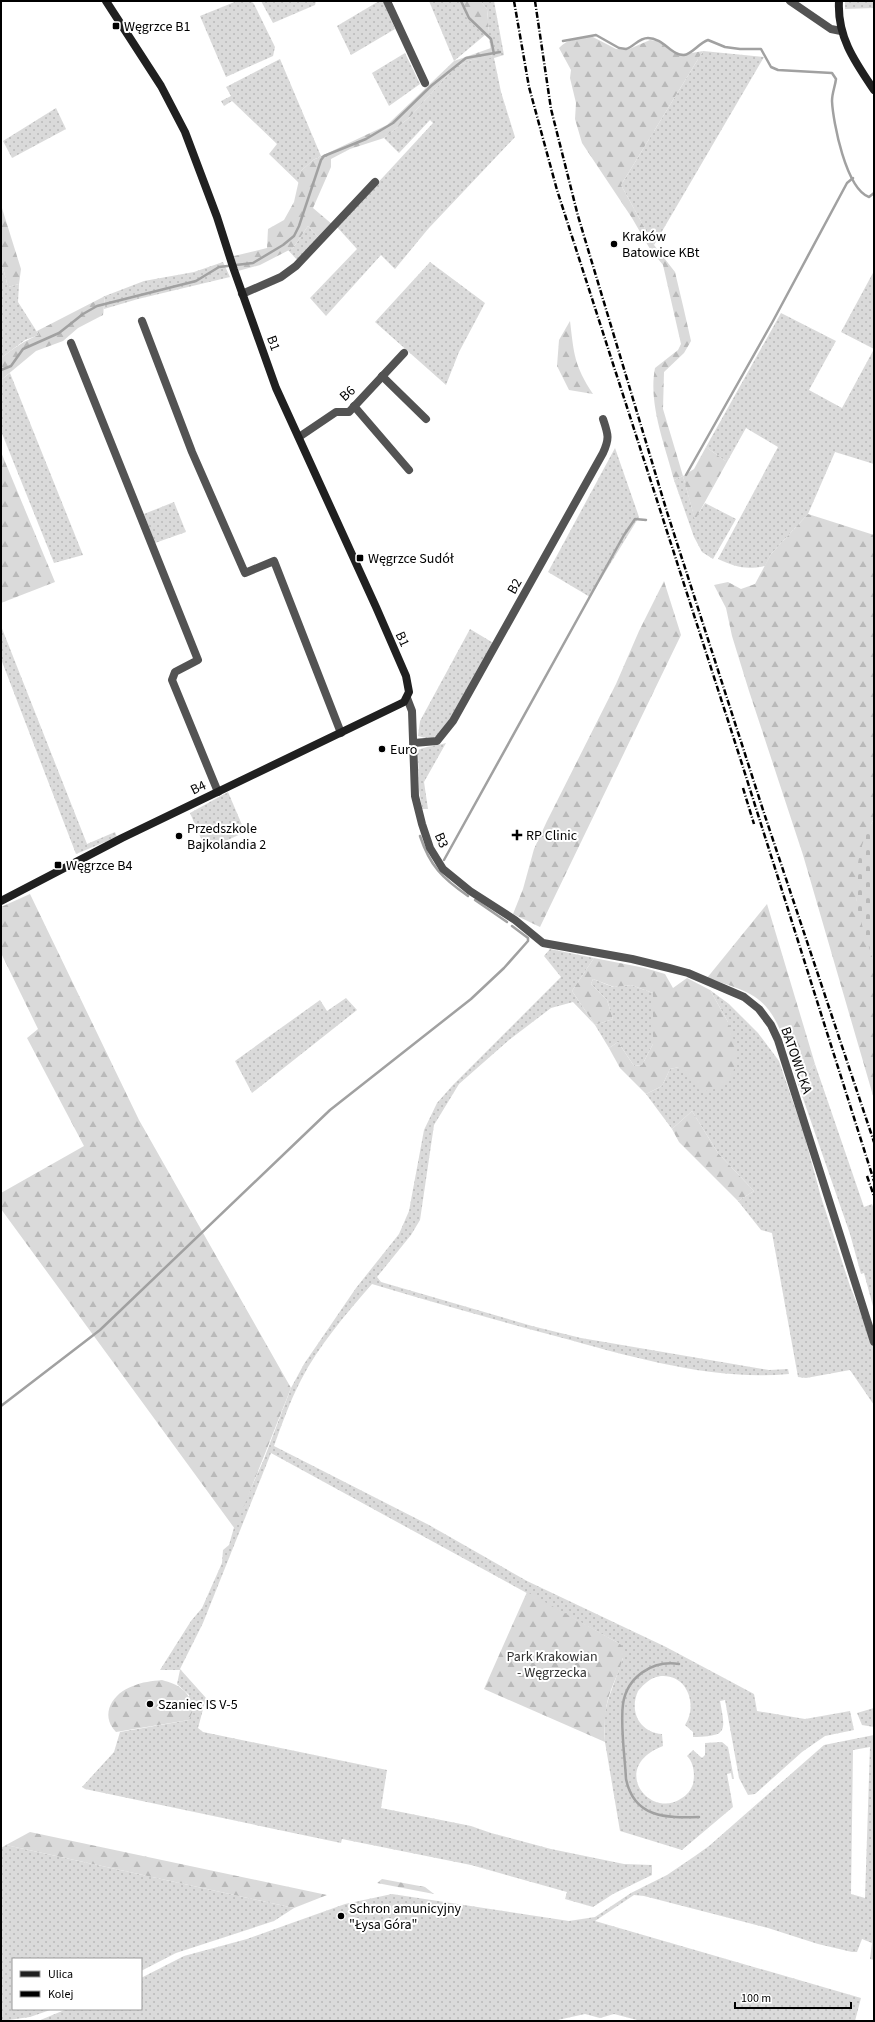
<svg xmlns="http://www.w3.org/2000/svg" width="875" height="2022" viewBox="0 0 875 2022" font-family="'Source Sans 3',sans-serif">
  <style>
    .grass { fill: url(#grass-dots); fill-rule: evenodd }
    .forest { fill: url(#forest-firs) }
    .cemetery { fill: url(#cemetery-stones) }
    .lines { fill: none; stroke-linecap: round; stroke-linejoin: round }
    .stream { stroke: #a1a1a1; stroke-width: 2.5 }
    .street { stroke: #535353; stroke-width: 8 }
    .secondary { stroke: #202020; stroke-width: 8 }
    .rail { stroke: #000; stroke-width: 2.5; stroke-dasharray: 6 2 1 2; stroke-linecap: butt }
    .poi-dot { fill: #000; stroke: #fff; stroke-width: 1.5 }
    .labels { text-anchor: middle; stroke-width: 4; stroke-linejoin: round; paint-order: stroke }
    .poi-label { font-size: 14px; fill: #000; stroke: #fff; text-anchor: start }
    .street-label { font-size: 14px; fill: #000; stroke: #fff }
    .park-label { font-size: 14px; fill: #313131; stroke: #fff }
  </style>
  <defs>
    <pattern id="grass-dots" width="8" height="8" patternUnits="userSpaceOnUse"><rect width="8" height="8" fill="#dadada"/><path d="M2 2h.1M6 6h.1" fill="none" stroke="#b9b9b9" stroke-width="1.8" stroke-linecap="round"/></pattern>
    <pattern id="forest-firs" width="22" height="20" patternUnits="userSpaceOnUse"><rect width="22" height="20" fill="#dadada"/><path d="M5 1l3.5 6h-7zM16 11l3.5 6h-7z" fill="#b9b9b9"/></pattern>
    <pattern id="cemetery-stones" width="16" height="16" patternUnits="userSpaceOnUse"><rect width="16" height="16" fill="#dadada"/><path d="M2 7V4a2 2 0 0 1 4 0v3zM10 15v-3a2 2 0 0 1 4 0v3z" fill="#b9b9b9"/></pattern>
  </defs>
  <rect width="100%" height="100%" fill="#fff"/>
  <g class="grass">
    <polygon points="237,1 251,1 254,4 275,47 273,56 226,77 200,16"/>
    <polygon points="261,1 316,1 315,5 273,23"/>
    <polygon points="379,1 383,1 395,29 351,55 337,26"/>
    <polygon points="429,1 458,1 489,32 487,9 480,1 494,1 504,55 494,58 501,92 515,137 428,229 395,269 381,255 326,316 310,298 357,249 337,227 433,123 430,120 399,153 384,138 409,118 455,67 472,60 492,57 489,38 485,35 454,61"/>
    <polygon points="845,1 874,1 874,8 845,9"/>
    <polygon points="703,51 764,57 654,245 621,185"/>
    <polygon points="405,53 420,84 389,106 372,73"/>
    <polygon points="280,59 321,156 313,160 301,171 299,183 269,154 277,144 232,101 224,106 221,101 231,96 226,87"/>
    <polygon points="56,108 66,129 12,158 3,141"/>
    <polygon points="308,226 319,238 298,261 288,250 293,248"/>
    <polygon points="223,262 230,277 138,299 104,309 105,296 144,281 194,272"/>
    <polygon points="430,262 485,303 459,352 446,385 375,322"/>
    <polygon points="1,266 3,268 8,287 19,284 18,302 39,335 25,340 1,358"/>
    <path d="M874 271V464L835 452 808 514 771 554 765 566C745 570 736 567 718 559L778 447 746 428 727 462 706 447 781 313 836 341 809 390 842 408 874 349 841 332Z"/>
    <polygon points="10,373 83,555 54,563 1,431 1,380"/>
    <polygon points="615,448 639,517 590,597 548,572"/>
    <polygon points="683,476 695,519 705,503 736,519 713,559 702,552 694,537 674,480"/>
    <polygon points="174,502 186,532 155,543 144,514"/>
    <polygon points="1,626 87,844 115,832 117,837 76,854 1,659"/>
    <path d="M470 629 495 644C484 662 451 727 436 736 430 740 425 738 418 736L420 721Z"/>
    <path d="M446 743 424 782 428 809H422L419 790 418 750C426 746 436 746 446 743Z"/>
    <polygon points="228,792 245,832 206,850 190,813"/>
    <path d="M550 949 594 958 572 991 595 1025 613 1019 607 1000 591 984 593 979 613 987 631 985 653 993V1044L642 1065 634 1066 618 1042 609 1048 595 1025 573 1002 551 1008 509 1040 459 1084 434 1125 420 1220 411 1235 377 1277 381 1282 532 1326 581 1338 769 1370 788 1369 789 1374C712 1381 632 1357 559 1337 496 1320 434 1303 372 1284 346 1314 319 1345 301 1380 290 1401 282 1424 274 1446L429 1525 527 1581 666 1647 754 1694 757 1711 805 1719 850 1711 854 1730 825 1736 802 1752 755 1794 748 1795 739 1778 725 1700 720 1701C726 1733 727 1736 693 1737V1732L685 1725C698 1706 688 1674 661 1676 651 1677 644 1684 638 1691 629 1711 639 1732 662 1734L663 1746C608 1767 650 1821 682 1798 687 1795 691 1790 693 1784 695 1774 694 1763 687 1756L693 1750 702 1758 705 1755V1743L722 1742 728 1747 734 1779H732L731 1773 727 1774 733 1807 682 1850 620 1831 605 1742 604 1716 608 1700 623 1658 620 1644 271 1453 203 1623 180 1669 206 1698 198 1728 203 1732 387 1770 381 1808 471 1826 491 1833 551 1849 624 1864 652 1865V1875L613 1894 593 1907 565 1899 567 1892 471 1865 342 1839 341 1843 85 1789 82 1787 114 1752 120 1732 189 1720V1695L177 1684 180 1670H160L191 1621 202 1608 222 1563 223 1550 229 1545 235 1524 264 1459 291 1388 304 1364 356 1288 399 1234 409 1211 424 1130 437 1103 452 1086 561 977 544 956Z"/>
    <polygon points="710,990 729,1004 758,1033 779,1061 804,1134 821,1197 850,1286 874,1347 874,1405 850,1370 806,1378 798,1377 772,1233 761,1230 738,1201 754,1191 718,1153 692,1111 672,1129 646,1094 662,1086 670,1069 679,1067 728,1022"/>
    <polygon points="346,998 357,1010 252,1093 235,1061 320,1000 327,1011"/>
    <polygon points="815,1064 864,1207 872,1204 874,1209 874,1310 864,1273 861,1274 850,1234 798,1084"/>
    <polygon points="874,1708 874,1727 862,1725 857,1713"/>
    <path d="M874 1735V1960L870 1959 872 1943 862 1939 857 1952H852L818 1944 768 1928 644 1896 634 1895 595 1921 861 1998 855 2021H641L614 2014 600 2018 585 2014 553 2021H38L67 2009H141V1978L184 1956 247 1939 345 1904 392 1894 569 1921 595 1917 631 1893 667 1875 695 1856 709 1846 824 1745ZM870 1747 865 1898 851 1894 853 1750Z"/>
    <polygon points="6,1845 294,1908 274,1921 176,1953 141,1971 141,1959 13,1959 13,2009 53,2009 30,2017 1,2021 1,1848"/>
  </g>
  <g class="forest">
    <polygon points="458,1 480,1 487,9 489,32 485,35 468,20"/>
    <path d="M591 36 616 49 627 50 650 40 657 41 674 53 686 54 703 51 621 185 654 245 675 272 684 310 691 341 684 353 664 372 663 409 683 476 694 469 706 447 727 462 695 520 683 476 674 480C665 445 648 404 655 368L678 350 681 344 663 265 650 249 632 218 582 143 575 119 576 103 570 78 571 70 559 48C567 39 580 38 591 36Z"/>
    <polygon points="491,48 492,58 472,60 455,67 409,118 384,138 350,149 331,159 331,167 313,208 333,225 319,238 308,226 293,248 260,265 238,271 234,256 267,248 268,229 284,220 294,202 301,171 313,160 387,125 454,61"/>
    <polygon points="1,205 21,269 19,284 8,287 3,268 1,266"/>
    <path d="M105 296 103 315 78 328 63 341 36 351 1 380V358C13 349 25 340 39 335L37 331Z"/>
    <path d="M570 321C574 354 574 365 593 394L569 390 557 366 559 340Z"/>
    <polygon points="1,452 55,582 1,603"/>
    <polygon points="808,514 874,535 874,819 871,824 856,898 874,963 874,1099 803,855 749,691 732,636 726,608 714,585 728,582 741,589 755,584 771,554"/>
    <polygon points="664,581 681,635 540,927 513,914 523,889 534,849 547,821 616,684 639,631"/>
    <polygon points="30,894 139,1120 291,1388 235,1529 1,1209 1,1193 84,1146 27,1038 38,1029 1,953 1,907"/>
    <path d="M767 904 815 1064 798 1084C788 1054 781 1010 750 994 737 987 722 983 707 978Z"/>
    <polygon points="594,958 645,968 665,974 673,988 687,978 710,990 728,1022 738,1054 732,1076 719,1088 701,1092 679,1067 670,1069 662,1086 646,1094 620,1068 609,1048 618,1042 634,1066 642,1065 653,1044 653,993 631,985 614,987 593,979 591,984 607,1000 613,1019 595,1025 572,991"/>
    <polygon points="692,1111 718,1153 754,1191 738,1201 679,1142 672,1129"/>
    <path d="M527 1592 620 1644 625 1649C622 1667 613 1682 608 1699 604 1714 604 1728 605 1742L484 1689Z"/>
    <path d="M162 1680C179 1685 187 1689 194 1707L189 1720 116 1732C99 1714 113 1693 133 1686 142 1682 152 1681 162 1680Z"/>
    <polygon points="30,1832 327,1895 294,1908 6,1845"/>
    <polygon points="382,1879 425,1887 434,1894 377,1883"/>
  </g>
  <path class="cemetery" d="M874 819V963C869 945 857 914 856 897 855 871 860 841 874 819Z"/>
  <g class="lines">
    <g class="stream">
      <polyline points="461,1 469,18 491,39 494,54"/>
      <path d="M563 41 596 35 619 48 626 49C634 47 638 38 648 38 663 38 672 56 684 55 692 54 699 43 708 40L725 47 740 49H761L771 67 778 70 832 73 836 79C835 87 832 93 832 101 833 122 846 189 869 197L874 193"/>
      <polyline points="1,370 11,366 23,349 59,333 83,314 97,306 196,281 219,267 253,263 283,245 294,236 299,226 321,160 324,156 366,139 393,123 431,86 466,58 500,52"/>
      <polyline points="686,475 773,321 847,183 853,178"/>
      <path d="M420 836C430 866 442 878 468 896"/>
      <polyline points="444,860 624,535 635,519 646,520"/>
      <polyline points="475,900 507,922"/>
      <polyline points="1,1406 100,1330 330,1110 471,999 504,968 528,941 528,938 512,926"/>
      <path d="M679 1664C652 1660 627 1677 623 1704 620 1726 625 1757 626 1779 634 1818 666 1818 699 1817"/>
    </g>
    <g class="street">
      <polyline points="387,1 425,83"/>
      <polyline points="790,1 831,29 841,31"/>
      <polyline points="242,294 281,277 296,266 375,182"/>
      <polyline points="142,321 192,452 245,573 274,561 341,733"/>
      <polyline points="71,343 198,660 175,672 172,680 218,792"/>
      <polyline points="382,376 426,419"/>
      <polyline points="354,406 409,470"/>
      <polyline points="299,437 336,412 349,412 404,353"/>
      <polyline points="407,698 412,711 415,796 422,824 430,848 443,869 470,891 515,920 543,943 632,959 669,968 688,973 744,997 759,1009 771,1025 778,1040 874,1342"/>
      <path d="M414 743 437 741 453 721 603 453C610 438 608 434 603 419"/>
    </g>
    <g class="secondary">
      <path d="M839 1C837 37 855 62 874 90"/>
      <polyline points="1,901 122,838 400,704 404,702 409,692 406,676 376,607 276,388 234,270 217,217 185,132 161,86 106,1"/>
    </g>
    <g class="rail">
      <polyline points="514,1 529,87 557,190 742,764 874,1181"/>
      <polyline points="535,1 551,109 578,216 667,512 764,813 874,1142"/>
      <polyline points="743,788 754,824"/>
      <polyline points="867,1176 874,1196"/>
    </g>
  </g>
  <g class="poi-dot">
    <rect x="112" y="22" width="8" height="8" rx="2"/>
    <circle cx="614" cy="244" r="4"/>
    <rect x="356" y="554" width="8" height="8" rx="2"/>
    <circle cx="382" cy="749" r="4"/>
    <path d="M515 829h4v4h4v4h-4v4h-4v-4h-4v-4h4z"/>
    <circle cx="179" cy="836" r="4"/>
    <rect x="54" y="861" width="8" height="8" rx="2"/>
    <circle cx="150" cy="1704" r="4"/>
    <circle cx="341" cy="1916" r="4"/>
  </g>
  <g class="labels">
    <g class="poi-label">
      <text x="124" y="31">Węgrzce B1</text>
      <text x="622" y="241">Kraków<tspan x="622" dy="16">Batowice KBt</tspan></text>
      <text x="368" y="563">Węgrzce Sudół</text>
      <text x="390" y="754">Euro</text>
      <text x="187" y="833">Przedszkole<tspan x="187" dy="16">Bajkolandia 2</tspan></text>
      <text x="526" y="840">RP Clinic</text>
      <text x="66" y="870">Węgrzce B4</text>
      <text x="158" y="1709">Szaniec IS V-5</text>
      <text x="349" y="1913">Schron amunicyjny<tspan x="349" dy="16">"Łysa Góra"</tspan></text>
    </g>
    <g class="street-label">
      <text transform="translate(274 343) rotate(70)" y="5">B1</text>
      <text transform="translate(347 393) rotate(-43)" y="5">B6</text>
      <text transform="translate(514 586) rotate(-61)" y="5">B2</text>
      <text transform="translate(403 639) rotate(66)" y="5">B1</text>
      <text transform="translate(198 787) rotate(-26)" y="5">B4</text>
      <text transform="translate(442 840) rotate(67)" y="5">B3</text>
      <text transform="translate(797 1060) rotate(71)" y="5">BATOWICKA</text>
    </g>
    <g class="park-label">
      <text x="552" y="1661">Park Krakowian<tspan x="552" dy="16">- Węgrzecka</tspan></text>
    </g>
  </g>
  <rect width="875" height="2022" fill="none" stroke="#000000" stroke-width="4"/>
  <rect x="12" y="1958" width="130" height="52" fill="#ffffff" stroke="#999999"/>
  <rect x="20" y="1971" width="20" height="6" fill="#202020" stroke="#999999"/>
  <text x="48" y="1978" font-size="12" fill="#000000">Ulica</text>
  <rect x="20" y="1991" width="20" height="6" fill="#000000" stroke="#999999"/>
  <text x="48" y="1998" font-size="12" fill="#000000">Kolej</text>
  <path d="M735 2002v6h116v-6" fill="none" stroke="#000000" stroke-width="2"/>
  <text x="741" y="2002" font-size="12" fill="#000000" stroke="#ffffff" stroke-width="3" paint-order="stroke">100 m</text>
</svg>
